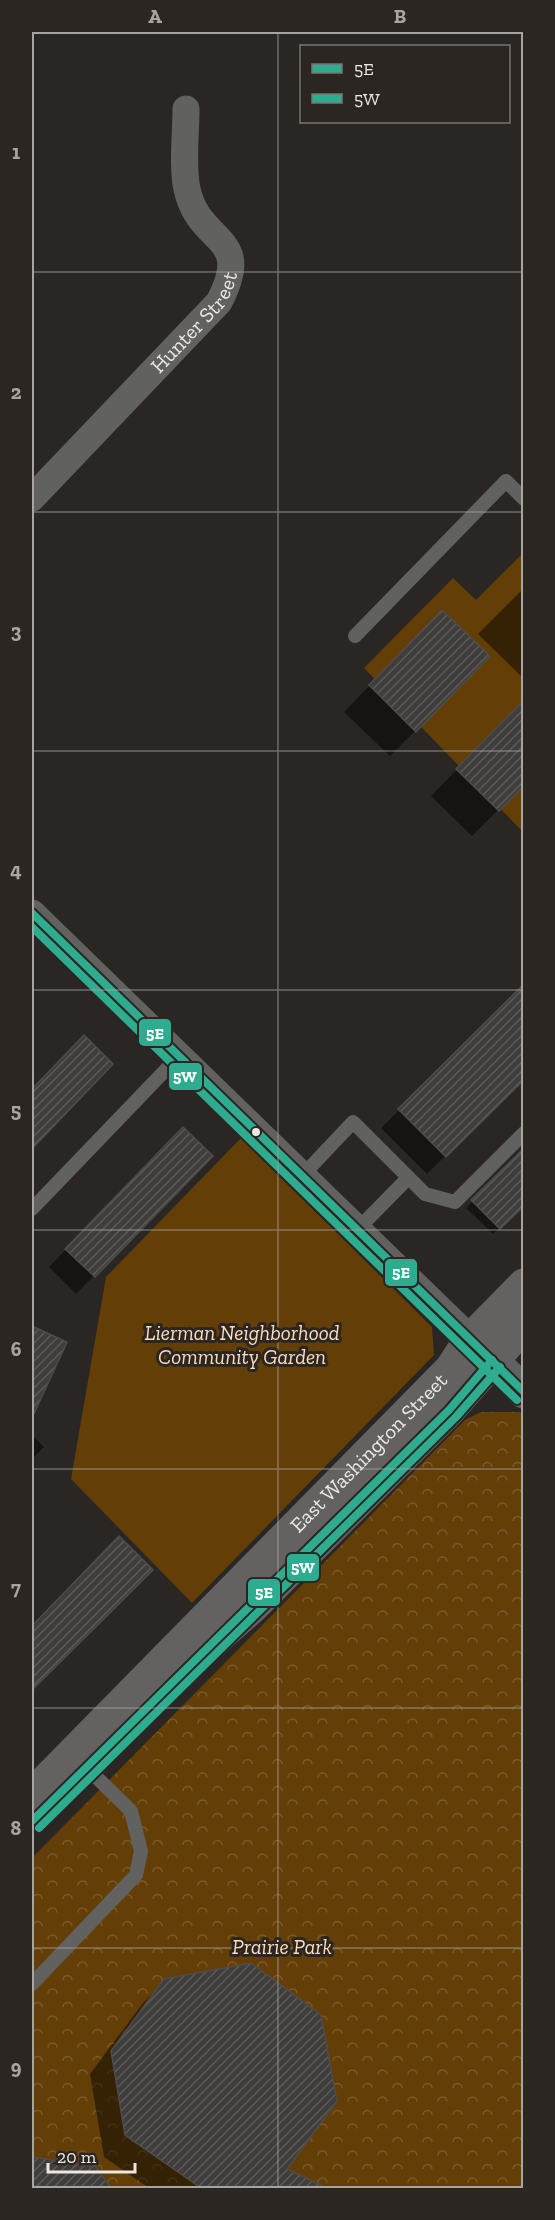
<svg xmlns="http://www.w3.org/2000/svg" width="555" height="2220" viewBox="0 0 555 2220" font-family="'Zilla Slab',serif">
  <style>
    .green { fill: #643e07 }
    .park { fill: url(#park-crowns) }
    .shadow { fill: #0007 }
    .building { fill: url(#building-hatch); stroke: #4e4c4a; stroke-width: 1.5 }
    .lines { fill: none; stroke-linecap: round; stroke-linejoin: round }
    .service { stroke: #616160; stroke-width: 14 }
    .minor { stroke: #616160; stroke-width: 27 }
    .tertiary { stroke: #616160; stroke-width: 33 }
    .secondary { stroke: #646261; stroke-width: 33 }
    .bus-1-casing { stroke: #2b2622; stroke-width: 12 }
    .bus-2-casing { stroke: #2b2622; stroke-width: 12 }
    .bus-1 { stroke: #2dac8f; stroke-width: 8 }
    .bus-2 { stroke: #2dac8f; stroke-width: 8 }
    .grid { fill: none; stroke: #a7a4a1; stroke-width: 1.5; stroke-opacity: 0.55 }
    .bus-dot { fill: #ebe8e4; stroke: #2b2622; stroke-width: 2 }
    .labels { text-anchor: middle; stroke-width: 6; stroke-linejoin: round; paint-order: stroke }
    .street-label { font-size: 21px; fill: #ebe8e4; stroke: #2b2622 }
    .park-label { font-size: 21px; font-style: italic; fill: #fdddbc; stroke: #2b2622 }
    .line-badge { stroke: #2b2622; stroke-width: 2 }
    .badge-label { font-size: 16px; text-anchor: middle; font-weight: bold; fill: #fff }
    .neatline { fill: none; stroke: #a7a4a1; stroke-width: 2 }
    .grid-label { font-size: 20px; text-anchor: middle; font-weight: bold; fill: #a7a4a1 }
  </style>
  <defs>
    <pattern id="park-crowns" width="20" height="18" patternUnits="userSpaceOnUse" patternTransform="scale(1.5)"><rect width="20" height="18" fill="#643e07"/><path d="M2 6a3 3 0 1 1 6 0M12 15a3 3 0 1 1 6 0" fill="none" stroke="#7a5a2b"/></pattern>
    <pattern id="building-hatch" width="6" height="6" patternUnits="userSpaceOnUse" patternTransform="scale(1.5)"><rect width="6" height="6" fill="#403e3c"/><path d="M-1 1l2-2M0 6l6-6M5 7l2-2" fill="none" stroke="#5c5a58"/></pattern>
  </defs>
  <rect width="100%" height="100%" fill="#292624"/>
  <g class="green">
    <polygon points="523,553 524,829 522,831 364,668 453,578 476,600"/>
    <polygon points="241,1138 432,1327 434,1355 192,1603 71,1479 106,1277"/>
  </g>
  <polygon class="park" points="481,1412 520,1412 524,1416 523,2188 32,2188 32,1858 465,1420"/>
  <g class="shadow">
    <polygon points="524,588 524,679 478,634"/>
    <polygon points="416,638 415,731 390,756 344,712"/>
    <polygon points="524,702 524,784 472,836 431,796"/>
    <polygon points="524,986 524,1078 427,1174 381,1128"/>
    <polygon points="84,1037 111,1064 32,1146 32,1091"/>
    <polygon points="165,1147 210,1156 76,1294 49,1267"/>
    <polygon points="524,1150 524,1203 493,1234 466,1208"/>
    <polygon points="32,1328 65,1343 41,1393 32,1403"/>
    <polygon points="32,1435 44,1447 32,1459"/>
    <polygon points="106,1550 151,1570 32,1689 32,1629"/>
    <polygon points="165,1981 285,2170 322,2188 149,2188 104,2157 90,2074 143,2003"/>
    <polygon points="32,2159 95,2168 109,2188 32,2188"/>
  </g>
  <g class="building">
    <polygon points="442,610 490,656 416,732 369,685"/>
    <polygon points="524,700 524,786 499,811 456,769"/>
    <polygon points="524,984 524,1080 446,1157 398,1109"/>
    <polygon points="84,1035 113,1064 32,1149 32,1089"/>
    <polygon points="183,1127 213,1156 95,1277 65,1249"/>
    <polygon points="524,1148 524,1206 500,1229 471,1200"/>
    <polygon points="32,1326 67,1342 32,1418"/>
    <polygon points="119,1536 153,1570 32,1690 32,1626"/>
    <polygon points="251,1963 321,2015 337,2101 287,2169 326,2188 201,2188 125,2135 111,2051 164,1979"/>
    <polygon points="32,2157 96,2167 111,2188 32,2188"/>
  </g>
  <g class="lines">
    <g class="service">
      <polyline points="355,636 506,481 524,499"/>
      <polyline points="302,1176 353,1122 425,1194 455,1202 524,1133"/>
      <polyline points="32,1209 180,1055"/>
      <polyline points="357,1230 408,1178"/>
      <polyline points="32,1984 136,1875 141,1851 131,1811 85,1766"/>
    </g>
    <g class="minor">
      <path id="s1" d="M32 498 219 302C255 234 199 246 187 189 182 167 186 133 186 109"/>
      <polyline points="32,913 485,1353"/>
    </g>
    <polyline class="tertiary" points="492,1360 524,1392"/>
    <g class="secondary">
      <polyline points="194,1658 252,1607 449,1410 524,1325"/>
      <path id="s2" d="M32 1795 451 1369 470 1340 524 1285"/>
    </g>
    <defs>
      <g id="bus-1">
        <polyline points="32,913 524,1392"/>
        <polyline points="32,1821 449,1410 492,1360"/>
      </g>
      <g id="bus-2">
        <polyline points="32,927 517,1400"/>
        <polyline points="39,1828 456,1417 500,1367"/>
      </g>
    </defs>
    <use href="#bus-1" class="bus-1-casing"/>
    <use href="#bus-2" class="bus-2-casing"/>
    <use href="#bus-1" class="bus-1"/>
    <use href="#bus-2" class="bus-2"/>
  </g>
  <path class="grid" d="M278 32V2188M32 272H524M32 512H524M32 751H524M32 990H524M32 1230H524M32 1469H524M32 1708H524M32 1948H524"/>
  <circle class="bus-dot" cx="256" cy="1132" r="5"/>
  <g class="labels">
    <g class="street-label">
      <text dy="7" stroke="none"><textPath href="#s1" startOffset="240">Hunter Street</textPath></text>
      <text dy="7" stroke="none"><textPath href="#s2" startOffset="480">East Washington Street</textPath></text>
    </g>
    <g class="park-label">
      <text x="242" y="1340">Lierman Neighborhood<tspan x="242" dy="24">Community Garden</tspan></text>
      <text x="282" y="1954">Prairie Park</text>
    </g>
  </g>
  <g class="line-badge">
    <rect x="138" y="1018" width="34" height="29" rx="6" fill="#2dac8f"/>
    <rect x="168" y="1062" width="35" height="29" rx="6" fill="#2dac8f"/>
    <rect x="384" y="1258" width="34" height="29" rx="6" fill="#2dac8f"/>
    <rect x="286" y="1553" width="34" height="29" rx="6" fill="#2dac8f"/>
    <rect x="247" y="1578" width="34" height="29" rx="6" fill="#2dac8f"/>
  </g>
  <g class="badge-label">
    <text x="155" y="1039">5E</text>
    <text x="185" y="1082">5W</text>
    <text x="401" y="1278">5E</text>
    <text x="303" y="1573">5W</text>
    <text x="264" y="1598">5E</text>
  </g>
  <rect width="555" height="2220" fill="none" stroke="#2b2622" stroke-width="66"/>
  <rect x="300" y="45" width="210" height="78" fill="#2b2622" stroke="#787470" stroke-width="1.5"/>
  <rect x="312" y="64" width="30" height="9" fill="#2dac8f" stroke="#787470" stroke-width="1.5"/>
  <text x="354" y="75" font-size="18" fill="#ebe8e4">5E</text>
  <rect x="312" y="94" width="30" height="9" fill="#2dac8f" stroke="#787470" stroke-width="1.5"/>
  <text x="354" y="105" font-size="18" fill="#ebe8e4">5W</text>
  <path d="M48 2163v9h87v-9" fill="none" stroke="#ebe8e4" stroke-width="3"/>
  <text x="57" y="2163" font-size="18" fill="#ebe8e4" stroke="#2b2622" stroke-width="4.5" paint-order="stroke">20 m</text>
  <rect x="33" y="33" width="489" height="2154" class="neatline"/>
  <g class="grid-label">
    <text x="155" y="23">A</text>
    <text x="400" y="23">B</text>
    <text x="16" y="159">1</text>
    <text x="16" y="399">2</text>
    <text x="16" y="638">3</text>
    <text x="16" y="877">4</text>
    <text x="16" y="1117">5</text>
    <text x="16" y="1356">6</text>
    <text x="16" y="1595">7</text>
    <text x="16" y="1835">8</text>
    <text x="16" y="2074">9</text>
  </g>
</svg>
